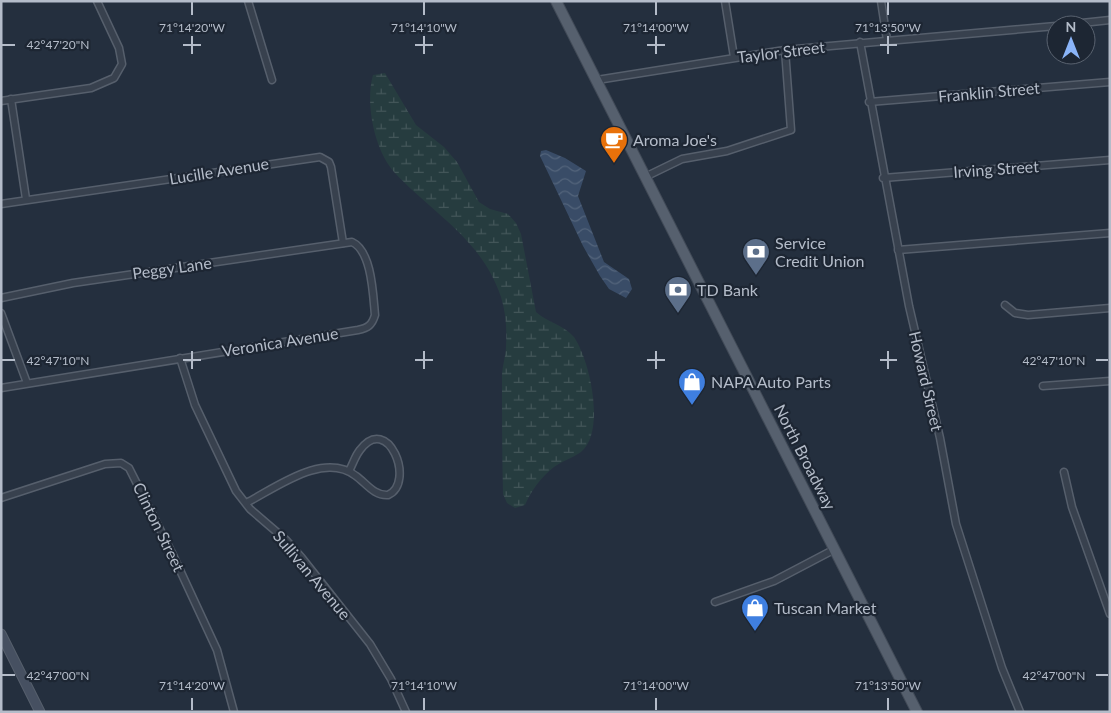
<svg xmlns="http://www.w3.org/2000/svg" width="1111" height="713" viewBox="0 0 1111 713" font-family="Lato,sans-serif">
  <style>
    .wetland { fill: url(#wetland-marsh) }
    .water { fill: url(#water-waves) }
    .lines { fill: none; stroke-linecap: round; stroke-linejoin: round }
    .street-casing { stroke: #565f6c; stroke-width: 9 }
    .secondary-casing { stroke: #565f6c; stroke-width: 11 }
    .primary-casing { stroke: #414a57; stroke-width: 12 }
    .street { stroke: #38414e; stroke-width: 6 }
    .secondary { stroke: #465061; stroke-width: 9 }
    .primary { stroke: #56606e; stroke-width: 10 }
    .ticks { fill: none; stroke: #b4bcc9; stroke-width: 2 }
    .labels { text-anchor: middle; stroke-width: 4.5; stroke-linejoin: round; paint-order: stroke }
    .street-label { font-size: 16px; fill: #b4bcc9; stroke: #1d2633 }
    .poi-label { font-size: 16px; fill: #b4bcc9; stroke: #1d2633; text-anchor: start }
    .ticks-label { font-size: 12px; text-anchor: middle; fill: #b4bcc9; stroke: #1d2633; stroke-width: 4.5; stroke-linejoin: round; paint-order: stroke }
  </style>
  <defs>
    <pattern id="wetland-marsh" width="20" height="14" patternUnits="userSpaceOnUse" patternTransform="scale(1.25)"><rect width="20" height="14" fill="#263c3f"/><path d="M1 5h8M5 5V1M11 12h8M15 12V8" fill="none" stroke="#435659"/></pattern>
    <pattern id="water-waves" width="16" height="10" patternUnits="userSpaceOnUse" patternTransform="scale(1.25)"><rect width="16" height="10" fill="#394c67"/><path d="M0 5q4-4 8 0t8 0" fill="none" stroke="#53647b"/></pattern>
  </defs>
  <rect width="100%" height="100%" fill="#242f3e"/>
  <path class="wetland" d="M385 73 416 125 444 147 457 162 479 202 490 209 508 214 516 223 521 234 536 312C547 322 564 325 574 337 590 360 606 432 581 452 573 458 562 461 554 467 541 477 531 491 525 505L515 508 507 503 503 494C502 455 502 415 502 376 502 366 506 356 506 346 507 330 506 313 501 297 481 238 433 214 394 172 374 149 365 103 373 75Z"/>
  <polygon class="water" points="546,150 565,158 586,171 578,196 604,262 629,279 632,289 626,298 609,289 600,276 583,246 540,156 541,151"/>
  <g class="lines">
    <defs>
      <g id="street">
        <polyline points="248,1 272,80"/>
        <polyline points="725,1 734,57"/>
        <polyline points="881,1 887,40"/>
        <polyline points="1063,25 1110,20"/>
        <polyline points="860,42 909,306 940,438 956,524 1002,668 1020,712"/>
        <polyline points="597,80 785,50 1056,26"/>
        <polyline points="11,99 26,199"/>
        <polyline points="1,101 91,88 114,78 122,64 119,48 97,1"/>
        <polyline points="869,102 1110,82"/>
        <polyline points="645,177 682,159 727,151 791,130 785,50"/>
        <polyline points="883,178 1110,160"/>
        <polyline points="1,204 320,157 329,162 331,167 343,243"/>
        <polyline points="898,250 1110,233"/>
        <path d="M1 298 73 283 352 242C372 251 373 295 375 315 372 325 368 328 358 330L1 388"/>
        <polyline points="1005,305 1015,313 1028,315 1110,308"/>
        <polyline points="1,313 27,383"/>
        <polyline points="180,358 195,405 236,491 250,509 286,540 302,558 370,644 391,679 406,712"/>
        <polyline points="1043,386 1110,381"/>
        <polyline points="1064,472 1072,507 1110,614"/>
        <polyline points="1,498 105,464 121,463 129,468 172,553 217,650 234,712"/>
        <path d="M246 503C276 488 323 451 356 476 366 483 374 496 388 495 416 483 388 412 360 450 355 456 353 464 349 471"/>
        <polyline points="715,602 774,581 835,549"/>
      </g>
      <polyline id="secondary" points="1,634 40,712"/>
      <polyline id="primary" points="556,1 917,712"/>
    </defs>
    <use href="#street" class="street-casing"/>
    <use href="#secondary" class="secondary-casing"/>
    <use href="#primary" class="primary-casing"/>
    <use href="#street" class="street"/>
    <use href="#secondary" class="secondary"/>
    <use href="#primary" class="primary"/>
  </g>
  <path class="ticks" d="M192 2V15M424 2V15M656 2V15M888 2V15M192 36V54M424 36V54M656 36V54M888 36V54M2 45H15M183 45H201M415 45H433M647 45H665M880 45H897M192 351V369M424 351V369M656 351V369M888 351V369M2 360H15M183 360H201M415 360H433M647 360H665M880 360H897M1096 360H1108M2 675H15M1096 675H1108M192 698V710M424 698V710M656 698V710M888 698V710"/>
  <defs>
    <symbol id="cafe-pin" viewBox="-11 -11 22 30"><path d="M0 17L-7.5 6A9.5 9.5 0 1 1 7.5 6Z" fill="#e8710a" stroke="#1d2633"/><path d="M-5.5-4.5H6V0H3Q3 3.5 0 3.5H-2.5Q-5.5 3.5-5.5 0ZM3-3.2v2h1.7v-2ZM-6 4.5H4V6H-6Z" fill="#fff"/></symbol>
    <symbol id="bank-pin" viewBox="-11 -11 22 30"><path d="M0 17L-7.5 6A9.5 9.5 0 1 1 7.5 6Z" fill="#5c6f8a" stroke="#1d2633"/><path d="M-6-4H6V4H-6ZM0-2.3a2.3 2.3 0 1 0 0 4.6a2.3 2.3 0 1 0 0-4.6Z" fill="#fff"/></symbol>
    <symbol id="shop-pin" viewBox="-11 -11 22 30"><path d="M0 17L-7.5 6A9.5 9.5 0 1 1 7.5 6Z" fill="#3f7fe0" stroke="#1d2633"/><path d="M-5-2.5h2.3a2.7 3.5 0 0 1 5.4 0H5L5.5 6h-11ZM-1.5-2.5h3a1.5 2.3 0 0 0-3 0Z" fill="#fff"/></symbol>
  </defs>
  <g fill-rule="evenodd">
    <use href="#cafe-pin" x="598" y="124" width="32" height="43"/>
    <use href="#bank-pin" x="740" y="236" width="32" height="43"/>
    <use href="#bank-pin" x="662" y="274" width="32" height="43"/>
    <use href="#shop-pin" x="676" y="366" width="32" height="43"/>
    <use href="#shop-pin" x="739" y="592" width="32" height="43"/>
  </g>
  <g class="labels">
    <g class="street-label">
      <text transform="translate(781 52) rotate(-7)" y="6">Taylor Street</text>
      <text transform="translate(989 92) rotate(-5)" y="6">Franklin Street</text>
      <text transform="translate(996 169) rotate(-4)" y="6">Irving Street</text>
      <text transform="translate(219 171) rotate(-9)" y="6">Lucille Avenue</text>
      <text transform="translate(172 268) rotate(-8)" y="6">Peggy Lane</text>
      <text transform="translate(280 342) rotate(-9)" y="6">Veronica Avenue</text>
      <text transform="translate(926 381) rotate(77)" y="6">Howard Street</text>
      <text transform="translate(805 457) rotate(63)" y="6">North Broadway</text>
      <text transform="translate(159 527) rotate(64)" y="6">Clinton Street</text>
      <text transform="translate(312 575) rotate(50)" y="6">Sullivan Avenue</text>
    </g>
    <g class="poi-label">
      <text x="633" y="146">Aroma Joe's</text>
      <text x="775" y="249">Service<tspan x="775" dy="18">Credit Union</tspan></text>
      <text x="697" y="296">TD Bank</text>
      <text x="711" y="388">NAPA Auto Parts</text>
      <text x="774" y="614">Tuscan Market</text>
    </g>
  </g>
  <g class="ticks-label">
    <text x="192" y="32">71°14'20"W</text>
    <text x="424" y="32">71°14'10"W</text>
    <text x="656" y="32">71°14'00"W</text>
    <text x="888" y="32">71°13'50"W</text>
    <text x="58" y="49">42°47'20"N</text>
    <text x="58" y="365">42°47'10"N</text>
    <text x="1054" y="365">42°47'10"N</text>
    <text x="58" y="680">42°47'00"N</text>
    <text x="1054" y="680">42°47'00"N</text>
    <text x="192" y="690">71°14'20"W</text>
    <text x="424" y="690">71°14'10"W</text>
    <text x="656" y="690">71°14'00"W</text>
    <text x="888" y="690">71°13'50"W</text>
  </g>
  <rect width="1111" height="713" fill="none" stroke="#b4bcc9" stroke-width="5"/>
  <g transform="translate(1071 40)"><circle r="24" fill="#1d2633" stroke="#59626f"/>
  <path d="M0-4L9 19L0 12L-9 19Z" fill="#8ab4f8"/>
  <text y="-8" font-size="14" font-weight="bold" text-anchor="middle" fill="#b4bcc9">N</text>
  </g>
</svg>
